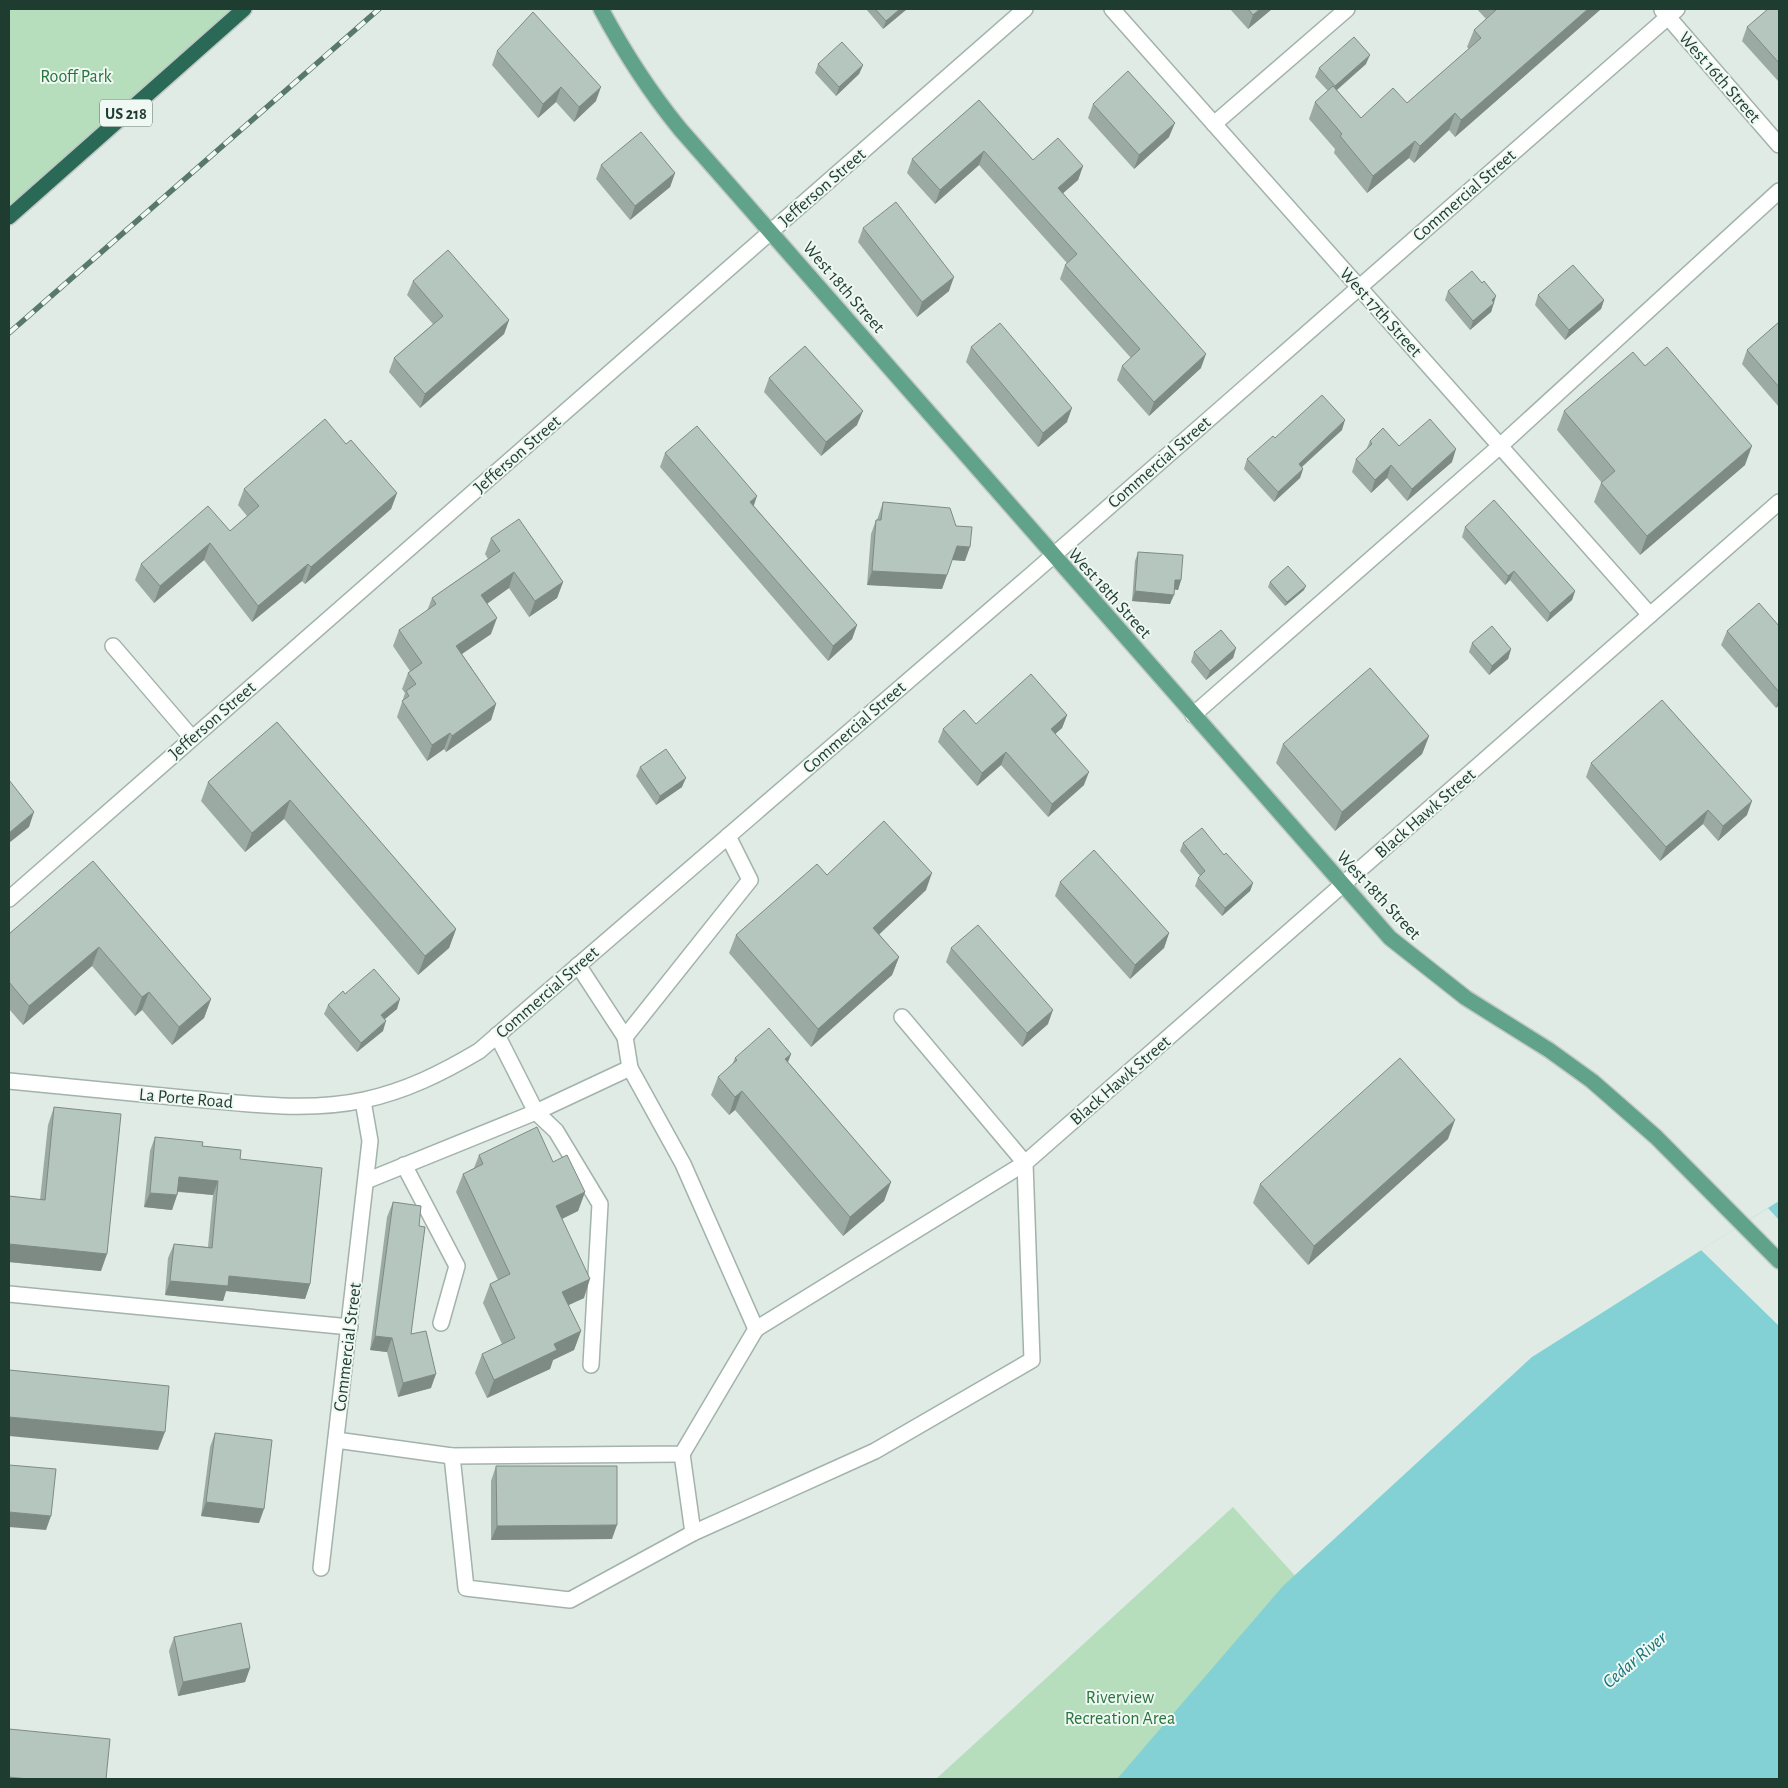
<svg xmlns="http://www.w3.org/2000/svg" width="1788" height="1788" viewBox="0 0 1788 1788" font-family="'Alegreya Sans',sans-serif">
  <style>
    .green { fill: #b6debc }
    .water { fill: #83d1d4 }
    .pier { fill: #dfebe4 }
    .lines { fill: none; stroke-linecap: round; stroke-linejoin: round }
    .minor-casing { stroke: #a2b3ab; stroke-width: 18 }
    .major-casing { stroke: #c0c8c5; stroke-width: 18 }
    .highway-casing { stroke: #c0c8c5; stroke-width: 18 }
    .minor { stroke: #fff; stroke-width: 15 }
    .major { stroke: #61a38a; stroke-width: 15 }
    .highway { stroke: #2a6955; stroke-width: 15 }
    .rail-casing { stroke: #59786c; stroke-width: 5.5 }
    .rail { stroke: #eff8f2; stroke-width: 4; stroke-dasharray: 11; stroke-linecap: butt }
    .wall { fill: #9baaa3 }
    .shaded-wall { fill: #7e8b84 }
    .building { fill: #b4c6bd; stroke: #7e8b84 }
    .labels { text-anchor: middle; stroke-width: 4; stroke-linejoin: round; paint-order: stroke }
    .shield { fill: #eff8f2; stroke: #5d746b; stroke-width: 1 }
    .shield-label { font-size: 16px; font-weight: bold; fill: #1f3c31 }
    .park-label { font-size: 18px; fill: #27743c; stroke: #eff8f2 }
    .street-label { font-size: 18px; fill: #1f3c31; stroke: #eff8f2 }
    .water-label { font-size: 19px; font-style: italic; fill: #17757a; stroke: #eff8f2 }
  </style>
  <rect width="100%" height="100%" fill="#dfebe4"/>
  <g class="green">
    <polygon points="9,9 253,9 9,223"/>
    <polygon points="1233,1507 1316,1599 1149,1779 936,1779"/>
  </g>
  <polygon class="water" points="1779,1201 1779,1779 1117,1779 1283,1586 1532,1357"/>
  <polygon class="pier" points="1768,1208 1779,1220 1779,1326 1701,1250"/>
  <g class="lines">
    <defs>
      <g id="minor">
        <polyline points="1112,9 1650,615"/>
        <polyline points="1662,10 1779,145"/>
        <polyline points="1214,124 1347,9"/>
        <polyline points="113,646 192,738"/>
        <polyline points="1193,715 1500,446 1779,191"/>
        <polyline points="9,899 1025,9"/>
        <polyline points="578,965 625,1037 750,880 728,836"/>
        <polyline points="625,1037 630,1068 683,1164 756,1329 1025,1163 902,1017"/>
        <path d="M9 1081C70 1087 132 1093 194 1099 250 1104 309 1112 364 1100 406 1091 442 1073 479 1051L1031 575 1677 9"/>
        <polyline points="404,1165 457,1266 441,1323"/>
        <polyline points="366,1181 536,1112 497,1035"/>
        <polyline points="9,1294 350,1327"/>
        <polyline points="756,1329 682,1454 452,1456 466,1588 570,1600 693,1533 875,1451 1032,1360 1025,1163 1779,502"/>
        <polyline points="591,1365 600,1204 556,1131 536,1112 630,1068"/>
        <polyline points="336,1440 452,1456"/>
        <polyline points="682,1454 693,1533"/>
        <polyline points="321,1568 370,1141 363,1101"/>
      </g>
      <path id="major" d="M601 9C624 52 649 91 680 129L1390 938 1466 998 1549 1050 1592 1081 1656 1137 1779 1261"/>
      <polyline id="highway" points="9,217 244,9"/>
    </defs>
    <use href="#minor" class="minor-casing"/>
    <use href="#major" class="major-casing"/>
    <use href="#highway" class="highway-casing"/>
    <use href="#minor" class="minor"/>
    <use href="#major" class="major"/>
    <use href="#highway" class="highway"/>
    <defs>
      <polyline id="rail" points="9,333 379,9"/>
    </defs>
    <use href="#rail" class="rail-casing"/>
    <use href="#rail" class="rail"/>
  </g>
  <g class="wall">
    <polygon points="866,9 907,9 883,29"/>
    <polygon points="1230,9 1272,9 1248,29"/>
    <polygon points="1477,9 1601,9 1455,137 1449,130 1414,163 1409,158 1367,193 1334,153 1335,149 1309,119 1315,102 1328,91 1315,77 1319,68 1366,64 1337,90 1361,118 1407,103 1469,49 1467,47 1474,30 1486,19"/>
    <polygon points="1779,9 1779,82 1742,41 1747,27"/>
    <polygon points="497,51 596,101 574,122 556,102 538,118 492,65"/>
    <polygon points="818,64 863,65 859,74 836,96 815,73"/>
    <polygon points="979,100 1033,160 1083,166 1078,180 1063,193 1201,368 1149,416 1117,380 1122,366 1131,358 1060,279 1065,265 1067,263 979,165 935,204 907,173 912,159"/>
    <polygon points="1093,104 1169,137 1134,169 1088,118"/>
    <polygon points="601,165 675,173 670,187 630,220 596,179"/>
    <polygon points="863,228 949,291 917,317 858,242"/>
    <polygon points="413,281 509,320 504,334 420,408 389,372 394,358 433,324 407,295"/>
    <polygon points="1448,291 1494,303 1491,312 1470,330 1445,300"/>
    <polygon points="1538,295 1604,300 1601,309 1565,340 1535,305"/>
    <polygon points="1779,322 1779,407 1742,364 1747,350"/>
    <polygon points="971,347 1067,422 1038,447 966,362"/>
    <polygon points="1645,366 1745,465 1640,555 1594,502 1601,483 1602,483 1557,430 1564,411"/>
    <polygon points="769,378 857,425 821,456 764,392"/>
    <polygon points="1342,430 1302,467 1303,469 1300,478 1274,502 1244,469 1247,459"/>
    <polygon points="1370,441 1399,446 1452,462 1407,501 1387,478 1371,493 1352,472 1356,459 1366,450"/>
    <polygon points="346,444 397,493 391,509 305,584 302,581 252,622 204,560 154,603 135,580 141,564 230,531 247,516 238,505 244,489"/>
    <polygon points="665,453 754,506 857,625 852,639 828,661 660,467"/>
    <polygon points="883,502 965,561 952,560 942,589 867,585 871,534 876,520 877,520"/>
    <polygon points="1465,527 1575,591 1572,600 1547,622 1510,580 1505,585 1462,537"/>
    <polygon points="491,538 563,582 557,598 529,617 509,588 487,604 491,634 462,654 496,704 491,720 446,752 444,749 427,761 397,717 405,693 402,689 408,673 410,671 393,646 399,630 427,611 432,598 488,559 485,554"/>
    <polygon points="1138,552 1181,580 1178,590 1174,589 1170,604 1132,601 1135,561"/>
    <polygon points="1270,582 1304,590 1285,606 1268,587"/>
    <polygon points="1779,626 1779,705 1776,708 1721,645 1727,631"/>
    <polygon points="1472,643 1511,649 1508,659 1489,675 1469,652"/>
    <polygon points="1236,648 1233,658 1206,680 1191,662 1194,652"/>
    <polygon points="1067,715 1062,728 1055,734 1084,785 1048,817 1001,765 977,786 938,742 943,729 976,724"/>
    <polygon points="277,722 456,929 449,948 418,975 284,819 245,852 201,801 208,782"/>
    <polygon points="1429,736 1422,754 1335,831 1276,763 1283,744"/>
    <polygon points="1591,763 1747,815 1718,841 1703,824 1660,861 1586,777"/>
    <polygon points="640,767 682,787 656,805 636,776"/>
    <polygon points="1183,843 1224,855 1253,883 1250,891 1222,916 1195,886 1198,878 1200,876 1180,851"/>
    <polygon points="93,861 211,999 204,1018 172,1045 142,1010 135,1016 92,966 23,1025 9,1009 9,934"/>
    <polygon points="827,875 926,890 879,934 899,957 892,975 811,1047 729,953 736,935"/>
    <polygon points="1060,882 1169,933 1164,948 1130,979 1055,896"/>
    <polygon points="951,948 1048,1024 1022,1047 946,962"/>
    <polygon points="345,994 397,1009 384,1019 383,1031 357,1052 324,1014 328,1005"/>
    <polygon points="791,1054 788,1062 891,1182 884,1201 843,1236 735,1110 729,1115 711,1095 718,1077 732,1065 735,1058"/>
    <polygon points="54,1107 101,1271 9,1262 9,1196 40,1200 48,1125"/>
    <polygon points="155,1137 202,1146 240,1159 310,1284 305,1299 226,1291 223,1301 165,1295 168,1258 174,1244 208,1247 213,1195 178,1192 172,1210 144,1207 150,1151"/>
    <polygon points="1448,1139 1308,1265 1253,1203 1260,1184"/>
    <polygon points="479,1155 553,1162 585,1192 578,1211 562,1219 584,1298 568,1305 581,1331 574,1350 553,1360 550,1369 487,1398 475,1373 482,1354 502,1344 483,1303 490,1284 498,1280 456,1192 463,1174 474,1168"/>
    <polygon points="393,1202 419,1226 411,1334 431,1388 398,1397 387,1352 370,1350 387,1217"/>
    <polygon points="215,1433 259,1523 201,1516 210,1447"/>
    <polygon points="496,1466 612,1539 491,1540 491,1481"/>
    <polygon points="174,1637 250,1668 245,1682 178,1696 169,1651"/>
  </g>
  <g class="shaded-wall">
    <polygon points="900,9 907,9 883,29 886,21"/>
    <polygon points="1260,9 1272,9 1248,29 1253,15"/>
    <polygon points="1588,9 1601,9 1455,137 1461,120"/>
    <polygon points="1370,55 1366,64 1331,95 1335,86"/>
    <polygon points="863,65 859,74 836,96 839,87"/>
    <polygon points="561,87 556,102 538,118 543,104"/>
    <polygon points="601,87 596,101 574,122 579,107"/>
    <polygon points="1455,113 1449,130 1414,163 1420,146"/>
    <polygon points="1175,123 1169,137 1134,169 1139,155"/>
    <polygon points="1415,141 1409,158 1367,193 1373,176"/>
    <polygon points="984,151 979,165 935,204 940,190"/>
    <polygon points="1083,166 1078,180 1053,202 1058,188"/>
    <polygon points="675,173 670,187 630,220 635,206"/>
    <polygon points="954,277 949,291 917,317 922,302"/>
    <polygon points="1496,296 1491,312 1470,330 1473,321 1492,300"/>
    <polygon points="1604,300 1601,309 1565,340 1569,330"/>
    <polygon points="509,320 504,334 420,408 425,394"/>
    <polygon points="1206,354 1201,368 1149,416 1154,402"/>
    <polygon points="1072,408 1067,422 1038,447 1043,433"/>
    <polygon points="863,411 857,425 821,456 826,442"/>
    <polygon points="1345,420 1342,430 1295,473 1299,464"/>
    <polygon points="1752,446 1745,465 1640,555 1647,536"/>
    <polygon points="1456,449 1452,462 1407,501 1412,489"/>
    <polygon points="1391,465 1387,478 1371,493 1375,480"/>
    <polygon points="1303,469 1300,478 1274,502 1278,492"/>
    <polygon points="397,493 391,509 305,584 311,567"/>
    <polygon points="757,496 752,511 750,502"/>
    <polygon points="210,543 204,560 154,603 160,586"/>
    <polygon points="957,546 970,547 965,561 952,560"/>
    <polygon points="308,564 302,581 252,622 258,606"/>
    <polygon points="872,571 947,575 942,589 867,585"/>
    <polygon points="1514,571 1510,580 1505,585 1508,576"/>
    <polygon points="514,572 509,588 475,612 481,595"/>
    <polygon points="1175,580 1181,580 1178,590 1172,589"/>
    <polygon points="563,582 557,598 529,617 535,601"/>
    <polygon points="1306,586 1304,590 1285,606 1287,602"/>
    <polygon points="1135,591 1174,595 1170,604 1132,601"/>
    <polygon points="1575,591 1572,600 1547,622 1550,613"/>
    <polygon points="497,618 491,634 450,662 456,646"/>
    <polygon points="857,625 852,639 828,661 833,646"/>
    <polygon points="1236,648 1233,658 1206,680 1210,671"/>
    <polygon points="1511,649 1508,659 1489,675 1492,666"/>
    <polygon points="1779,698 1779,705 1776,708"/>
    <polygon points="496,704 491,720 446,752 452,736"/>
    <polygon points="1067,715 1062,728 1046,742 1051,729"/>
    <polygon points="450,733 444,749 427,761 432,745"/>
    <polygon points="1429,736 1422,754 1335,831 1342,812"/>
    <polygon points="1006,752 1001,765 977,786 982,773"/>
    <polygon points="1089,772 1084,785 1048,817 1052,804"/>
    <polygon points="686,778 682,787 656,805 660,796"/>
    <polygon points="290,800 284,819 245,852 252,833"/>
    <polygon points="1752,801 1747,815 1718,841 1723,826"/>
    <polygon points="1708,810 1703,824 1660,861 1666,847"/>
    <polygon points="34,812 29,827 9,843 9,833"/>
    <polygon points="932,873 926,890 867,946 873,928"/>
    <polygon points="1253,883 1250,891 1222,916 1225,908"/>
    <polygon points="456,929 449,948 418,975 425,956"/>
    <polygon points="1169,933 1164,948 1130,979 1135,965"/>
    <polygon points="99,947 92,966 23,1025 29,1006"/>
    <polygon points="899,957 892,975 811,1047 818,1029"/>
    <polygon points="149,992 142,1010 135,1016 142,997"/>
    <polygon points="211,999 204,1018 172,1045 179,1027"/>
    <polygon points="400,999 397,1009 378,1025 381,1015"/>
    <polygon points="1053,1010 1048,1024 1022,1047 1027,1033"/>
    <polygon points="386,1021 383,1031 357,1052 361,1043"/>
    <polygon points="791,1054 784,1072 785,1059"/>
    <polygon points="742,1091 735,1110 729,1115 735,1097"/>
    <polygon points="1455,1120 1448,1139 1308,1265 1314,1246"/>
    <polygon points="179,1177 218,1181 213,1195 174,1191"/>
    <polygon points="891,1182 884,1201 843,1236 850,1217"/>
    <polygon points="585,1192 578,1211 549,1225 556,1206"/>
    <polygon points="150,1193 177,1195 172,1210 144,1207"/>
    <polygon points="9,1244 107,1254 101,1271 9,1262"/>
    <polygon points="229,1276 310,1284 305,1299 226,1291 223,1301 165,1295 170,1281"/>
    <polygon points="590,1279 584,1298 556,1311 562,1292"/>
    <polygon points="581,1331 574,1350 553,1360 550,1369 487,1398 494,1380 554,1344"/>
    <polygon points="375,1336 392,1338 387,1352 370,1350"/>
    <polygon points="436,1374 431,1388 398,1397 403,1383"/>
    <polygon points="9,1417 165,1432 158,1450 9,1436"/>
    <polygon points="206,1502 264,1509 259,1523 201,1516"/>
    <polygon points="9,1512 51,1516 46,1530 9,1527"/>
    <polygon points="617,1525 612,1539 491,1540 497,1526"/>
    <polygon points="250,1668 245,1682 178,1696 183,1682"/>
    <polygon points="9,1777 28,1779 9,1779"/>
  </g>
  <g class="building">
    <polygon points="875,9 900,9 886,21"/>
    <polygon points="1248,9 1260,9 1253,15"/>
    <polygon points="1497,9 1588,9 1461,120 1455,113 1420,146 1415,141 1373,176 1340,136 1342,134 1315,102 1333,86 1361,118 1393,88 1407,103 1481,38 1474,30"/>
    <polygon points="1768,9 1779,9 1779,63 1747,27"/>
    <polygon points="533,12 601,87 579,107 561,87 543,104 497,51"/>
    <polygon points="1354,37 1370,55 1335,86 1319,68"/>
    <polygon points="842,42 863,65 839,87 818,64"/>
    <polygon points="1128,71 1175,123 1139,155 1093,104"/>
    <polygon points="979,100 1033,160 1058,138 1083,166 1058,188 1206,354 1154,402 1122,366 1140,349 1065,265 1077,254 984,151 940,190 912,159"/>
    <polygon points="641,132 675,173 635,206 601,165"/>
    <polygon points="896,202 954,277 922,302 863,228"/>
    <polygon points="448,250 509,320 425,394 394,358 443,316 413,281"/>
    <polygon points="1573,265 1604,300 1569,330 1538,295"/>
    <polygon points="1472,271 1482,283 1484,281 1496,296 1492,300 1494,303 1473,321 1448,291"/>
    <polygon points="1779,322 1779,387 1747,350"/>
    <polygon points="1000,323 1072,408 1043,433 971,347"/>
    <polygon points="805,346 863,411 826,442 769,378"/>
    <polygon points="1667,347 1752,446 1647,536 1601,483 1615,471 1564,411 1633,352 1645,366"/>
    <polygon points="1322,395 1345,420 1299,464 1303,469 1278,492 1247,459 1273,436 1275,438"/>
    <polygon points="325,419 346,444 351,440 397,493 311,567 308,564 258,606 210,543 160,586 141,564 208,506 230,531 259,506 244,489"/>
    <polygon points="1430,419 1456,449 1412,489 1391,465 1375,480 1356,459 1372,444 1370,441 1383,428 1399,446"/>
    <polygon points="697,426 757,496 750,502 857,625 833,646 665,453"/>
    <polygon points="1494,500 1575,591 1550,613 1514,571 1508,576 1465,527"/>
    <polygon points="883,502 950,508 956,526 972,527 970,547 957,546 947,575 872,571 876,520 881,520"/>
    <polygon points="519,519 563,582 535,601 514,572 481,595 497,618 456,646 496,704 452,736 450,733 432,745 402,701 409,696 406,691 416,684 408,673 422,663 399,630 436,604 432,598 500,551 491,538"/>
    <polygon points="1138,552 1183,555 1181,580 1175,580 1174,595 1135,591"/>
    <polygon points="1288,566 1306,586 1287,602 1270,582"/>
    <polygon points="1759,603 1779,626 1779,692 1727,631"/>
    <polygon points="1492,626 1511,649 1492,666 1472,643"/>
    <polygon points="1221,630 1236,648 1210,671 1194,652"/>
    <polygon points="1370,668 1429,736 1342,812 1283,744"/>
    <polygon points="1031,674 1067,715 1051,729 1089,772 1052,804 1006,752 982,773 943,729 964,710 976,724"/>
    <polygon points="1662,700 1752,801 1723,826 1708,810 1666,847 1591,763"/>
    <polygon points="277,722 456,929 425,956 290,800 252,833 208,782"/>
    <polygon points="666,749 686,778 660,796 640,767"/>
    <polygon points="9,780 34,812 9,833"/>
    <polygon points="884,821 932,873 873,928 899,957 818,1029 736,935 817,864 827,875"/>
    <polygon points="1202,828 1224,855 1226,853 1253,883 1225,908 1198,878 1205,871 1183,843"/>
    <polygon points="1094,850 1169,933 1135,965 1060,882"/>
    <polygon points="93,861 211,999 179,1027 149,992 142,997 99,947 29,1006 9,982 9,934"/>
    <polygon points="978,925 1053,1010 1027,1033 951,948"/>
    <polygon points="374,969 400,999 381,1015 386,1021 361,1043 328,1005 343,991 345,994"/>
    <polygon points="769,1028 791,1054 785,1059 891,1182 850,1217 742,1091 735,1097 718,1077 737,1060 735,1058"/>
    <polygon points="1400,1058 1455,1120 1314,1246 1260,1184"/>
    <polygon points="54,1107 121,1114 107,1254 9,1244 9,1196 45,1200"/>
    <polygon points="537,1127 553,1162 567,1155 585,1192 556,1206 590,1279 562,1292 581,1331 554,1344 557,1350 494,1380 482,1354 515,1338 490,1284 510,1274 463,1174 483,1164 479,1155"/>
    <polygon points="155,1137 203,1142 202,1146 241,1150 240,1159 322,1168 310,1284 229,1276 228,1286 170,1281 174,1244 212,1248 218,1181 179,1177 177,1195 150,1193"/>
    <polygon points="393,1202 421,1206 419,1226 425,1227 411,1334 426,1331 436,1374 403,1383 392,1338 375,1336"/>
    <polygon points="9,1370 169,1386 165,1432 9,1417"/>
    <polygon points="215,1433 272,1440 264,1509 206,1502"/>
    <polygon points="9,1465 56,1469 51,1516 9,1512"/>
    <polygon points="496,1466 617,1466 617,1525 497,1526"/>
    <polygon points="241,1623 250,1668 183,1682 174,1637"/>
    <polygon points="9,1729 110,1739 106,1779 28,1779 9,1777"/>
  </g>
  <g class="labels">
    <rect class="shield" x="100" y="99.5" width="52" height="27" rx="4"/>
    <g class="shield-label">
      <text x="126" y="119">US 218</text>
    </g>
    <g class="park-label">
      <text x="76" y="82">Rooff Park</text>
      <text x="1120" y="1703">Riverview<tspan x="1120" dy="21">Recreation Area</tspan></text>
    </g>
    <g class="street-label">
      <text transform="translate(1720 77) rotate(49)" y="6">West 16th Street</text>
      <text transform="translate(822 187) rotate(-41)" y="6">Jefferson Street</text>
      <text transform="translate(1464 195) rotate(-41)" y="6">Commercial Street</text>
      <text transform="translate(844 287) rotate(49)" y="6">West 18th Street</text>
      <text transform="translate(1381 312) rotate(48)" y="6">West 17th Street</text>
      <text transform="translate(517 454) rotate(-41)" y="6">Jefferson Street</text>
      <text transform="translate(1159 462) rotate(-41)" y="6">Commercial Street</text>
      <text transform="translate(1110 593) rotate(48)" y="6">West 18th Street</text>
      <text transform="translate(212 720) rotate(-41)" y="6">Jefferson Street</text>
      <text transform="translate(854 727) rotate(-41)" y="6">Commercial Street</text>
      <text transform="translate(1425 813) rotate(-41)" y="6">Black Hawk Street</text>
      <text transform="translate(1379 895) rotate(47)" y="6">West 18th Street</text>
      <text transform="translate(547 992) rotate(-41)" y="6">Commercial Street</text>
      <text transform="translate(1120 1080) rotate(-41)" y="6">Black Hawk Street</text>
      <text transform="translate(186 1098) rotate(5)" y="6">La Porte Road</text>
      <text transform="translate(347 1347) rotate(-83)" y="6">Commercial Street</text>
    </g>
    <g class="water-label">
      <text transform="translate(1634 1659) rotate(-40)" y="7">Cedar River</text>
    </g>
  </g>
  <rect width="1788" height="1788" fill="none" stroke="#1f3c31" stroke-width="20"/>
</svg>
